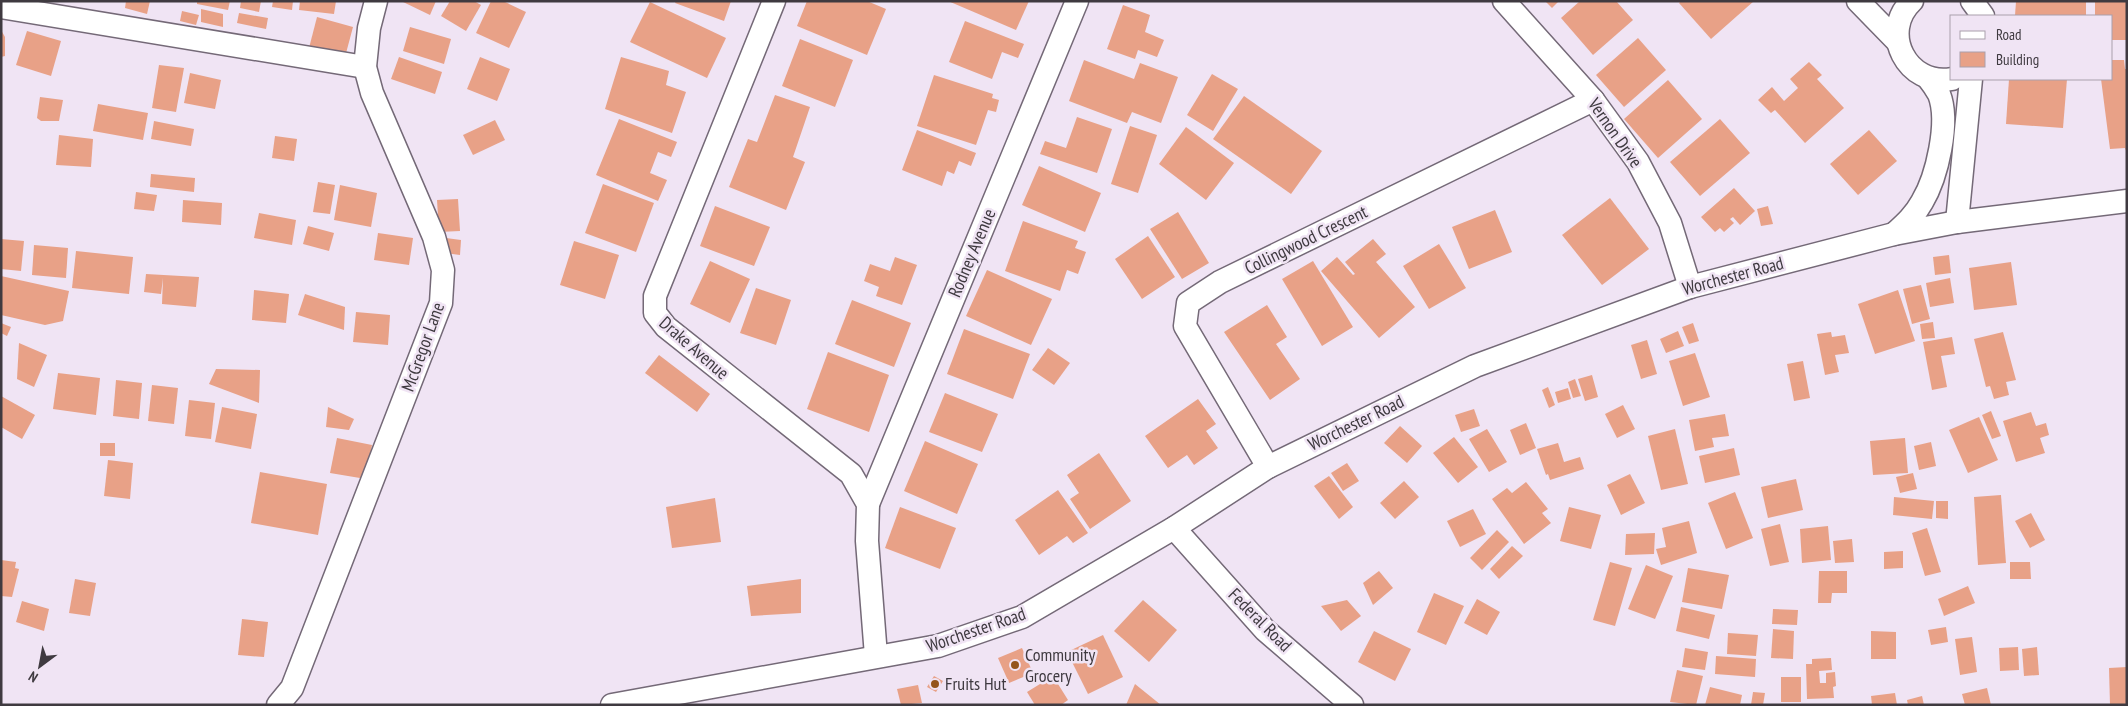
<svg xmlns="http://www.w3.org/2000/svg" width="2128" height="706" viewBox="0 0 2128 706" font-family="'PT Sans Narrow',sans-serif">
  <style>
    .building { fill: #e8a187 }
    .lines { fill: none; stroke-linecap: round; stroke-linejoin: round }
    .minor-casing { stroke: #746977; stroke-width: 25 }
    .minor { stroke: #fff; stroke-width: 22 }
    .poi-dot { fill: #94551b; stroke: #f0e4f4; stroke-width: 2 }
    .labels { text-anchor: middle; stroke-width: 5; stroke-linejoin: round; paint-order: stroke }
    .street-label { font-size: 18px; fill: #3f3a40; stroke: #f0e4f4 }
    .poi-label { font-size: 18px; fill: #3f3a40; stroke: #f0e4f4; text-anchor: start }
  </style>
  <rect width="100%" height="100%" fill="#f0e4f4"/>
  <g class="building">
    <polygon points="126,1 150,1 147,14 125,8"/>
    <polygon points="197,1 230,1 228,10 197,4"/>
    <polygon points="241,1 261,1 259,12 240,8"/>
    <polygon points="273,1 293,1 292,10 272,7"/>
    <polygon points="300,1 336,1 334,14 299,10"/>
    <polygon points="401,1 436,1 430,15"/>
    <polygon points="450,1 474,1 481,5 466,31 441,16"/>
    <polygon points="491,1 503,1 526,12 509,48 476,33"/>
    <polygon points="676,1 731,1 724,21 675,3"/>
    <polygon points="807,1 867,1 886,9 867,55 797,26"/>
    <polygon points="948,1 1029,1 1016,30"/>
    <polygon points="1545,1 1559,1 1552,8"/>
    <polygon points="1580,1 1616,1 1633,20 1593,55 1561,18"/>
    <polygon points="1681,1 1754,1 1711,39 1679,3"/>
    <polygon points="2016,1 2086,1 2086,16 2015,16"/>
    <polygon points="2095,1 2127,1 2127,40 2112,40 2112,16 2095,16"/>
    <polygon points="650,2 726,38 707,78 630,42"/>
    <polygon points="1123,5 1150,15 1145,32 1164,40 1157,57 1138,50 1135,59 1107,49"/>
    <polygon points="201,9 223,14 223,27 201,22"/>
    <polygon points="182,11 199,15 196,25 180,21"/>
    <polygon points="239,13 268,18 266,29 237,23"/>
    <polygon points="317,17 353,27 345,57 309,48"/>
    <polygon points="965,21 1024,44 1018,58 1002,52 992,79 949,62"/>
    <polygon points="410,27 451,39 444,64 403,51"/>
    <polygon points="1,30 5,37 5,56 1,57"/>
    <polygon points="27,31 61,41 51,76 16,65"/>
    <polygon points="1638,38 1666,70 1624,107 1596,75"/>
    <polygon points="800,39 853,60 835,107 782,86"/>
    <polygon points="399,57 442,72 435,94 391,79"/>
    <polygon points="480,57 510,69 497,101 467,89"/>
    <polygon points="621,57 669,71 666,85 686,92 672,133 605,109"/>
    <polygon points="1084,60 1134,79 1140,63 1178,77 1161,123 1132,112 1127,123 1069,101"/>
    <polygon points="2112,60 2124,60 2125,69 2127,69 2127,153 2125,148 2110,149 2101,79 2112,79"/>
    <polygon points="1809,62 1822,75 1817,79 1844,108 1805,143 1775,110 1771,113 1758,100 1772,87 1784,101 1798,88 1790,79"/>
    <polygon points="159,65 184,68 176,112 152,108"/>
    <polygon points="190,73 221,80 215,109 184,103"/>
    <polygon points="1212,74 1238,89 1213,131 1187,115"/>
    <polygon points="934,75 993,94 992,98 999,100 996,112 988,110 976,145 917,126"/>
    <polygon points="2009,79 2067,79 2063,128 2006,124"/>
    <polygon points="1668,80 1702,119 1658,158 1624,119"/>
    <polygon points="775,95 810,107 793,157 805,162 786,210 729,187 748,139 757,142"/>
    <polygon points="1244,96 1322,151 1291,194 1213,139"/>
    <polygon points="40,97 63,100 59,121 41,121 37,118"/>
    <polygon points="98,104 148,113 143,140 93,131"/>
    <polygon points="1077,117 1112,129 1097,173 1040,154 1045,141 1066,148"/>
    <polygon points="619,119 677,142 671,157 658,152 650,173 667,180 658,201 596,175"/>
    <polygon points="1720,119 1750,153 1700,196 1670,162"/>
    <polygon points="495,120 505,140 473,155 463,135"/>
    <polygon points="154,121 194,129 191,146 151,139"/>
    <polygon points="1130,126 1157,135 1138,193 1111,184"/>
    <polygon points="1186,127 1234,163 1206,200 1159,164"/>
    <polygon points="917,130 976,153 971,166 959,161 954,174 947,171 942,186 902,170"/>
    <polygon points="1869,130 1897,161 1858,195 1830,164"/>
    <polygon points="59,135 93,139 91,167 56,165"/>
    <polygon points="275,136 297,139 294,161 272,158"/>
    <polygon points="1039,166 1101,193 1085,232 1022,205"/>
    <polygon points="151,174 195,178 194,192 150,187"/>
    <polygon points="318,182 335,185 330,214 313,212"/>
    <polygon points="603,184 654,203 636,252 585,233"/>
    <polygon points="340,185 377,193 371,227 334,220"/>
    <polygon points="1734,188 1755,211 1740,225 1733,217 1730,219 1734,223 1724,232 1720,228 1715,232 1701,217"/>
    <polygon points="136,192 157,195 154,211 134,209"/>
    <polygon points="1610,198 1649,249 1602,285 1562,235"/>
    <polygon points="458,199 460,231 439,232 437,200"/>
    <polygon points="183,200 222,203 221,225 182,222"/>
    <polygon points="715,206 770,227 754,266 700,246"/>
    <polygon points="1768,206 1773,224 1761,226 1757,209"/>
    <polygon points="1495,210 1512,252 1469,269 1452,227"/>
    <polygon points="1178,212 1209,263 1182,279 1150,229"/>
    <polygon points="259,213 296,220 292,245 254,238"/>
    <polygon points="1023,221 1078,241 1075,248 1086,252 1078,274 1067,270 1060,291 1005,271"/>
    <polygon points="308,226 334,233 329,251 303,244"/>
    <polygon points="378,233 413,238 409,265 374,260"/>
    <polygon points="1148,236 1175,277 1142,299 1115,259"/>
    <polygon points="446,238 461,240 460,255 445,253"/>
    <polygon points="1,239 24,241 21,271 1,269"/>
    <polygon points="1373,239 1386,254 1376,262 1415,307 1379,338 1321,271 1337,257 1353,275 1355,274 1345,262"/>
    <polygon points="574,241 619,255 605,299 560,285"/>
    <polygon points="1439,244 1466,288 1429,309 1403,266"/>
    <polygon points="34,245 68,248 66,278 32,275"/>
    <polygon points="76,251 133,257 129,294 72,288"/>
    <polygon points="1949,255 1951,273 1935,275 1933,257"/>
    <polygon points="895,257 917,265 902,305 876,296 879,287 864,281 870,264 890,271"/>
    <polygon points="710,261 750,279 730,323 690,304"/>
    <polygon points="1313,261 1353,327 1322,346 1282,279"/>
    <polygon points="2011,262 2017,305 1974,310 1969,268"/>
    <polygon points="987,270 1052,299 1031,345 966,316"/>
    <polygon points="146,274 199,277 196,307 162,304 163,278 161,294 144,292"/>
    <polygon points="1,276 69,291 63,321 45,325 1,315"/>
    <polygon points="1950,278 1954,303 1930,307 1926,283"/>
    <polygon points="1921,285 1930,319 1912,324 1903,289"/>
    <polygon points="756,288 791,300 776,345 740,333"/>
    <polygon points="254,290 289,294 286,323 252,320"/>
    <polygon points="1898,290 1915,341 1875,354 1858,304"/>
    <polygon points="305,294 345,307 344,330 298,315"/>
    <polygon points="852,300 911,323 894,367 835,344"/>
    <polygon points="1267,305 1287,337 1276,344 1300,379 1270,400 1224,332"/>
    <polygon points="356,312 390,315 388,345 353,342"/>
    <polygon points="1933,322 1935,338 1922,339 1920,324"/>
    <polygon points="1,323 11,327 7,336 1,333"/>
    <polygon points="1693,323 1699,341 1689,344 1682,327"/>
    <polygon points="964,329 1030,354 1013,399 947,374"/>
    <polygon points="1678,331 1684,346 1666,353 1660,339"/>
    <polygon points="1831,332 1832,337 1845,335 1849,353 1835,355 1839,372 1825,375 1817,334"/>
    <polygon points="2003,332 2016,380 2006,382 2009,395 1994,399 1990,386 1986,387 1974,339"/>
    <polygon points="1952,337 1955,354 1941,356 1947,387 1932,390 1923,342"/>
    <polygon points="1647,340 1657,374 1641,379 1631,345"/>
    <polygon points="19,343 47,355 34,387 17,379"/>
    <polygon points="1048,348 1070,363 1054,385 1032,370"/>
    <polygon points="828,352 889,375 869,432 807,409"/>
    <polygon points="1695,353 1710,397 1683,406 1669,361"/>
    <polygon points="659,355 710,394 697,412 645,373"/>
    <polygon points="1803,361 1810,398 1794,401 1787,364"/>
    <polygon points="216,369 260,370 259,403 209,384"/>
    <polygon points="58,373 100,378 96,415 53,409"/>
    <polygon points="1592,375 1598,397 1585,401 1578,379"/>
    <polygon points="1575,379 1581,396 1573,398 1568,382"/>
    <polygon points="116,380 142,383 139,419 113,416"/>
    <polygon points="152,385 178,388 174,424 148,421"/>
    <polygon points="1548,387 1555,405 1549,408 1542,390"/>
    <polygon points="1568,388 1571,399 1558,403 1555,392"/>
    <polygon points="945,393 998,414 982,452 929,432"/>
    <polygon points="1,396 35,415 22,439 1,427"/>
    <polygon points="1198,399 1216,424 1206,431 1218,448 1194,465 1187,455 1168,468 1145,436"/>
    <polygon points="189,400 215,403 211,439 185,436"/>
    <polygon points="1623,405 1635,429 1617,438 1605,414"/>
    <polygon points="222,407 257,414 251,449 215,442"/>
    <polygon points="328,407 354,419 349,430 326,427"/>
    <polygon points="1474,409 1480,426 1461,432 1455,415"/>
    <polygon points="1991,411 2001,436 1992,439 1982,415"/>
    <polygon points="2031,412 2036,426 2046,423 2049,435 2040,438 2045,453 2016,462 2003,421"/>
    <polygon points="1725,414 1729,436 1712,438 1714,447 1695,451 1689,420"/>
    <polygon points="1979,417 1998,460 1968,473 1949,430"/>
    <polygon points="1526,423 1536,448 1520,455 1510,430"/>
    <polygon points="1400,426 1422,446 1407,463 1384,443"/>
    <polygon points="1487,429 1507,462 1489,472 1469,439"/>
    <polygon points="1675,429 1688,484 1661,490 1648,436"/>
    <polygon points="1454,437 1478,467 1458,483 1433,453"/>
    <polygon points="337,438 372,445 366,479 330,473"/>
    <polygon points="1905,438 1908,473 1873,475 1870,441"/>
    <polygon points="925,441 978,464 957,514 904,491"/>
    <polygon points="1931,442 1936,466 1919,470 1914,446"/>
    <rect x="100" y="443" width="15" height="13"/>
    <polygon points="1558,443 1564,462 1580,457 1584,469 1550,480 1548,474 1546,475 1537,449"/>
    <polygon points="1734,448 1740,475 1705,483 1699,456"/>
    <polygon points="1099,453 1131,501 1090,529 1070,499 1079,493 1067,475"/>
    <polygon points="108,460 133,463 130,499 104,496"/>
    <polygon points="1347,463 1359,481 1343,491 1331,473"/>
    <polygon points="260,472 327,484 318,535 251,523"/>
    <polygon points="1913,473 1917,489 1900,493 1896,477"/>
    <polygon points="1630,474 1645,503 1621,515 1607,485"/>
    <polygon points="1329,476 1353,507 1339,519 1314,486"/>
    <polygon points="1796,479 1803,510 1768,518 1761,487"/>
    <polygon points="1404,481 1419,497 1395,519 1380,503"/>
    <polygon points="1526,482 1548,509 1542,513 1551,523 1524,544 1492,499 1507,488 1512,493"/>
    <polygon points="1058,490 1088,533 1073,543 1067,536 1039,555 1015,520"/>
    <polygon points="1735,492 1753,538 1726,549 1708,503"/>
    <polygon points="2001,495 2006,563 1978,565 1974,497"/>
    <polygon points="1894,497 1934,501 1932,519 1893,515"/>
    <polygon points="715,498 721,542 672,548 666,507"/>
    <polygon points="1936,501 1948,501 1948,519 1936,518"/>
    <polygon points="900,507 956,528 940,569 885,548"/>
    <polygon points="1569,507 1601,515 1591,549 1560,541"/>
    <polygon points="1473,509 1486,534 1460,547 1447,521"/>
    <polygon points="2031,513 2045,540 2030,548 2015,521"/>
    <polygon points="1689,521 1697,553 1661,565 1656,549 1666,547 1662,528"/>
    <polygon points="1780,524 1789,562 1770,566 1761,529"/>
    <polygon points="1828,526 1831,560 1802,563 1800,529"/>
    <polygon points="1927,528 1941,572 1925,576 1912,533"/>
    <polygon points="1497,530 1509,542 1482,570 1470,558"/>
    <polygon points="1655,533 1654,554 1625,555 1626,534"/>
    <polygon points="1852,539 1854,562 1835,563 1833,541"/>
    <polygon points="1512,546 1523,556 1499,579 1490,569"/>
    <polygon points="1903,551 1903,568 1884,569 1884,552"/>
    <polygon points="1,560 16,562 15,568 19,569 12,597 1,596"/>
    <polygon points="1610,562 1632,568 1615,626 1593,620"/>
    <polygon points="2010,562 2030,562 2031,579 2010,579"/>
    <polygon points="1646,565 1673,576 1655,619 1628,609"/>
    <polygon points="1688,568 1729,575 1722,609 1682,602"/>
    <polygon points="1379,571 1393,588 1373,605 1363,583"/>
    <polygon points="1819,571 1847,571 1847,593 1832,593 1831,603 1818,603"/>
    <polygon points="75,579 96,583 90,616 69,613"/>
    <polygon points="801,579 801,613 751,616 747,586"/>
    <polygon points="1968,586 1975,603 1944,616 1938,599"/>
    <polygon points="1434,593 1464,606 1446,645 1417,632"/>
    <polygon points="1477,599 1500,612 1487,635 1464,623"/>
    <polygon points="1143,600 1177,630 1149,662 1114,631"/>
    <polygon points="1347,600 1361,616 1341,631 1321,606"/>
    <polygon points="22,601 49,609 44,631 16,622"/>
    <polygon points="1681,607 1715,615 1709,639 1676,631"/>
    <polygon points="1773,609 1798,610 1797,625 1772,624"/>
    <polygon points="242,619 268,622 264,657 238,655"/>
    <polygon points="1946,627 1948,642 1931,645 1928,630"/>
    <polygon points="1773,629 1794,631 1793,659 1771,658"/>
    <polygon points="1374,631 1411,649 1395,681 1358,662"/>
    <polygon points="1871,631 1896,632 1896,659 1871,659"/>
    <polygon points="1728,633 1758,635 1756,656 1727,654"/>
    <polygon points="1103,635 1123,677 1088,694 1067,652"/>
    <polygon points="1972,637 1977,672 1960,675 1955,639"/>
    <polygon points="2018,647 2019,670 2000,671 1999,648"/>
    <polygon points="2037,647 2039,675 2024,676 2022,649"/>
    <polygon points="1022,648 1033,673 1009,683 998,658"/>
    <polygon points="1685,648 1708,652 1705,670 1682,667"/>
    <polygon points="1716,656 1756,659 1755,677 1715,674"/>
    <polygon points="1831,658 1832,670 1819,671 1820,683 1826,683 1826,673 1835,672 1836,686 1833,687 1834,698 1807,699 1806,664 1812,664 1812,659"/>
    <polygon points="2127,667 2127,704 2110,705 2109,668"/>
    <polygon points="1677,670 1703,676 1696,705 1670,702"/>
    <polygon points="934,676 943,681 936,692 927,687"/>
    <polygon points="1053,676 1068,700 1061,705 1035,705 1027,692"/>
    <rect x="1781" y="677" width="20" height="25"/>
    <polygon points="1135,684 1161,705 1126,705"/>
    <polygon points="918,685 922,703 901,705 897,689"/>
    <polygon points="1710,687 1742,695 1740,705 1705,705"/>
    <polygon points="1987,688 1991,705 1965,705 1962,694"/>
    <polygon points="1753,692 1765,693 1763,705 1751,705"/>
    <polygon points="1895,693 1897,705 1872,705 1871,696"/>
    <polygon points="1922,696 1924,705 1908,705 1907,700"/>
  </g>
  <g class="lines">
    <defs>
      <g id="minor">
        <polyline points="774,1 655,296 655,313 666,327 851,474 868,504 867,541 876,656"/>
        <polyline points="1504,1 1593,100 1638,162 1670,223 1690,287"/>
        <polyline points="1858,1 1897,41"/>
        <path d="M1912 1C1879 32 1907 87 1952 79"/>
        <polyline points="1972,1 1983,16"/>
        <polyline points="1,7 365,67"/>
        <polyline points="1957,222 1971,79"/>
        <path d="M1894 234C1905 224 1915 215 1922 202 1937 177 1950 122 1939 94 1936 89 1932 83 1928 78"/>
        <polyline points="1268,467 1185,326 1188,303 1220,282 1593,100"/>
        <polyline points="868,504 1077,1"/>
        <polyline points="1174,528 1265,630 1352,705"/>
        <polyline points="278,705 292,688 441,303 443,270 434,237 372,93 365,67 369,28 376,1"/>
        <polyline points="612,705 938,646 1022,617 1174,528 1268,467 1475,366 1690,287 1894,234 1957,222 2127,201"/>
      </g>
    </defs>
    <use href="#minor" class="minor-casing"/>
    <use href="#minor" class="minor"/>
  </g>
  <g class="poi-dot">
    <circle cx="1015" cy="665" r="5"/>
    <circle cx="935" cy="684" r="5"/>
  </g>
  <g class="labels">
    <g class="street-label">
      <text transform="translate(1615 133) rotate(55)" y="6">Vernon Drive</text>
      <text transform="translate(1306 240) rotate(-26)" y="6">Collingwood Crescent</text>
      <text transform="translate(972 253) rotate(-67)" y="6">Rodney Avenue</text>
      <text transform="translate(1733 276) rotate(-15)" y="6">Worchester Road</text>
      <text transform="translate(423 347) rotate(-70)" y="6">McGregor Lane</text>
      <text transform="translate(694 348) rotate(41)" y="6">Drake Avenue</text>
      <text transform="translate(1356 423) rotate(-26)" y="6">Worchester Road</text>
      <text transform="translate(1260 620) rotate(45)" y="6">Federal Road</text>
      <text transform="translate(976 630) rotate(-19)" y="6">Worchester Road</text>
    </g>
    <g class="poi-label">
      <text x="1025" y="661">Community<tspan x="1025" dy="21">Grocery</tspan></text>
      <text x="945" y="690">Fruits Hut</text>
    </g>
  </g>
  <rect width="2128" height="706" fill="none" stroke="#3f3a40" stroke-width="5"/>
  <rect x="1950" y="15" width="162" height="65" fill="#f0e4f4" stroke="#a9a0ac"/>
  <rect x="1960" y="31" width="25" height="8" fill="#ffffff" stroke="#a9a0ac"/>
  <text x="1996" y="40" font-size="15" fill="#3f3a40">Road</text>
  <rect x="1960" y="52" width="25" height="15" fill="#e8a187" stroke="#a9a0ac"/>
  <text x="1996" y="65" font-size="15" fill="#3f3a40">Building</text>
  <g transform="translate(40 666) rotate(212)" stroke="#f0e4f4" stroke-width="4" paint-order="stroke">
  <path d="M0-4L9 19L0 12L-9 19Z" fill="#3f3a40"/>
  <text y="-8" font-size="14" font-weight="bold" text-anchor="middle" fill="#3f3a40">N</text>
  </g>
</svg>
